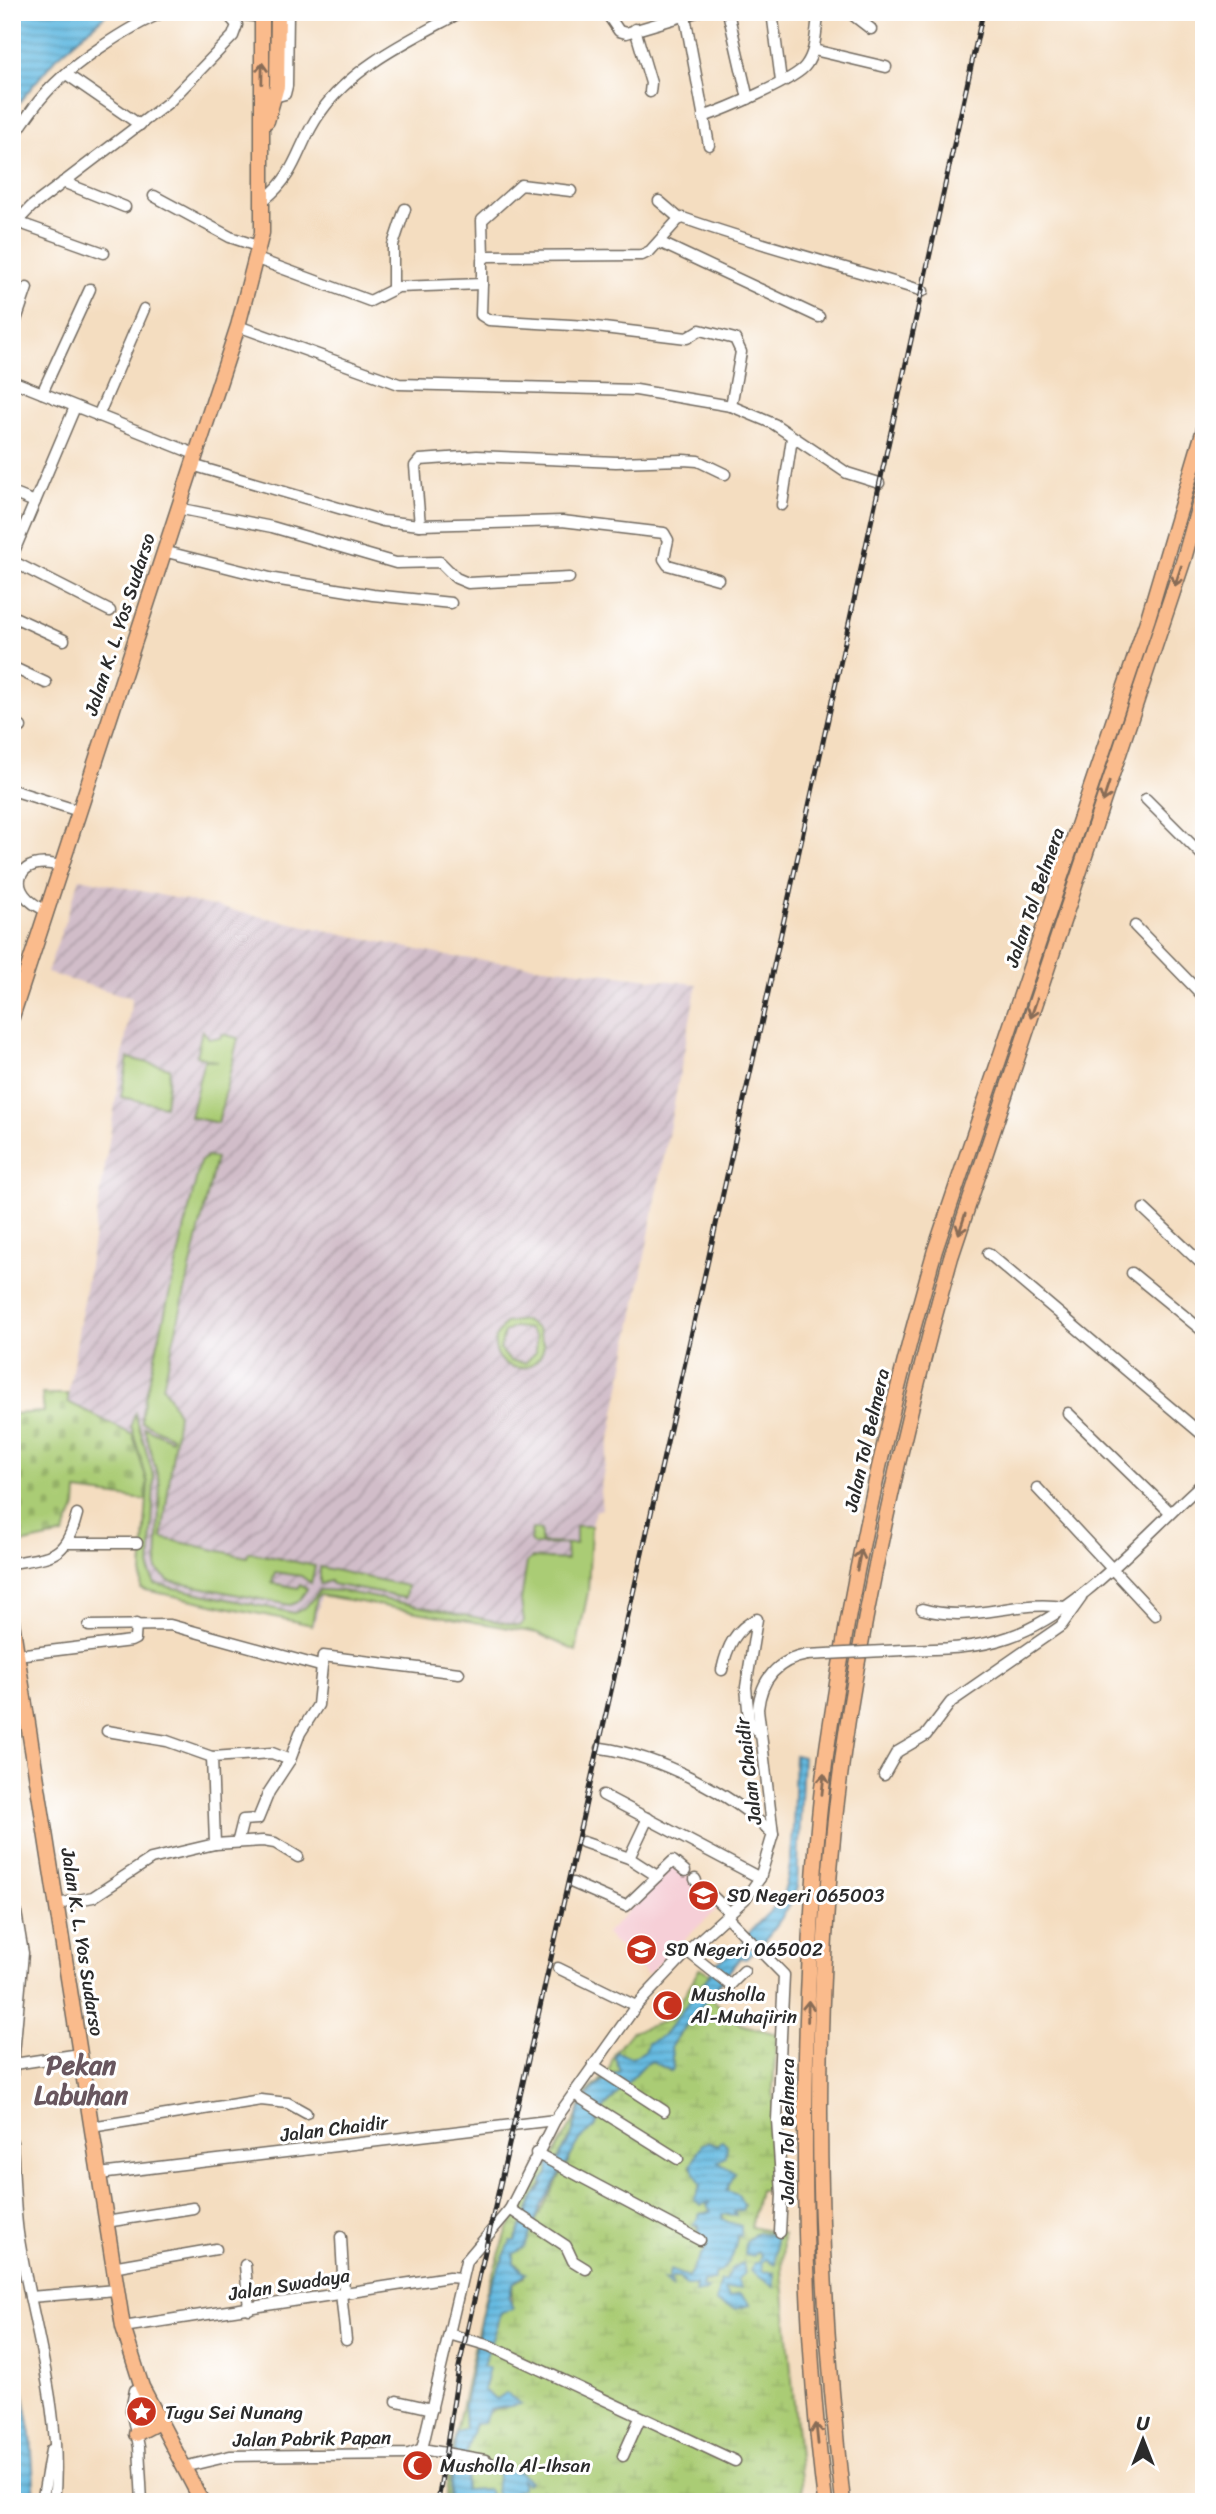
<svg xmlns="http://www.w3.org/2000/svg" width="1216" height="2514" viewBox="0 0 1216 2514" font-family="Sriracha,sans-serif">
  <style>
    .built { fill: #f6cfd7 }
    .industrial { fill: url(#industrial-furrows) }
    .grass { fill: #aacc74; stroke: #6a7c50; stroke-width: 2; fill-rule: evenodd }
    .wetland { fill: url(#wetland-marsh); stroke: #6a7c50; stroke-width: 2; fill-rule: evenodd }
    .cemetery { fill: url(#cemetery-stones); stroke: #6a7c50; stroke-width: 2 }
    .water { fill: url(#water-rules); stroke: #487386; stroke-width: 2 }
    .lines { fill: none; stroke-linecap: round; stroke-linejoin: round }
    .minor-casing { stroke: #71695f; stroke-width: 13 }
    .highway-casing { stroke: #71695f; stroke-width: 17 }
    .minor { stroke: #fff; stroke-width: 10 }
    .highway { stroke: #fabb8c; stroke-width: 14 }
    .rail-casing { stroke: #2b2b2b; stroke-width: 5 }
    .rail { stroke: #fff; stroke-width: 2.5; stroke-dasharray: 8; stroke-linecap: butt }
    .minor-bridge-casing { stroke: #71695f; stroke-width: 13; stroke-linecap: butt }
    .minor-bridge { stroke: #fff; stroke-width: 10 }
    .oneway { stroke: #886c57 }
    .labels { text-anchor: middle; stroke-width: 6; stroke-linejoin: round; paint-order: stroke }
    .street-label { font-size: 19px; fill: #2b2b2b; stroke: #fff }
    .poi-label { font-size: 19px; fill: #2b2b2b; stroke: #fff; text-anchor: start }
    .district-label { font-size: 26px; font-weight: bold; fill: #69575f; stroke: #fff }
  </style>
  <defs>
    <pattern id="industrial-furrows" width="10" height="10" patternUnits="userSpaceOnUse" patternTransform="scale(1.75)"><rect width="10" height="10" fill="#d1bdc9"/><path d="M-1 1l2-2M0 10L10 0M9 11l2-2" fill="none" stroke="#aa9aa3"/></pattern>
    <pattern id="wetland-marsh" width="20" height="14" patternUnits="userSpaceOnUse" patternTransform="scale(1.75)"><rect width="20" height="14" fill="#aacc74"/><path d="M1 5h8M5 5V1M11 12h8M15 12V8" fill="none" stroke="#92af65"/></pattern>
    <pattern id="cemetery-stones" width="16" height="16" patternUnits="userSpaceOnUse" patternTransform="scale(1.75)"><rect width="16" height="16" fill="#aacc74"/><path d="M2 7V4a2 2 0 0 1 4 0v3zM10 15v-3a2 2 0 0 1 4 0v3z" fill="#92af65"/></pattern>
    <pattern id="water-rules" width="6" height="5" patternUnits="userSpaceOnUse" patternTransform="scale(1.75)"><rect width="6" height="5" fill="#66bbe2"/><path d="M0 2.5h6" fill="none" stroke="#5498b7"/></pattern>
  </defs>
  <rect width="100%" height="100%" fill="#fff"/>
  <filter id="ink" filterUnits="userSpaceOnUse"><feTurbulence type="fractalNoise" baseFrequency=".0143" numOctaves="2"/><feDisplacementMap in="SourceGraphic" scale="14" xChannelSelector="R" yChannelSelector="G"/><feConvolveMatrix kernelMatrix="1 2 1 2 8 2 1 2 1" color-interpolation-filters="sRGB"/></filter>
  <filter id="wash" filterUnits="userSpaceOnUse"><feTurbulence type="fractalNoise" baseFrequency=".00686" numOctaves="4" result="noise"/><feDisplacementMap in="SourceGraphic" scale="28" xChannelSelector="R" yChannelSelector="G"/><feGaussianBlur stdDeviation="1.57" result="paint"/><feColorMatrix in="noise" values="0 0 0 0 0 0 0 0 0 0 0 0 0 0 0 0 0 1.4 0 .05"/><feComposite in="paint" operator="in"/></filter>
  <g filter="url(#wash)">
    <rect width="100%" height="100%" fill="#f4ddc0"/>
    <polygon class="built" points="674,1863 721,1905 647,1975 606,1934"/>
    <polygon class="industrial" points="80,878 447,956 697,984 600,1491 602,1509 595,1511 591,1525 589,1592 576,1652 537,1634 321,1596 314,1626 140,1590 147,1483 67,1402 132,998 47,973"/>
    <g class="grass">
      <polygon points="202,1030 209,1038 220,1038 222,1034 238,1038 218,1123 190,1117 204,1060 218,1062 196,1056"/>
      <polygon points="128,1058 170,1068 165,1106 121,1097"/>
      <polygon points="206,1157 216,1158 163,1386 178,1414 162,1538 247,1557 249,1552 315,1566 311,1583 301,1576 275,1572 272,1583 298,1588 300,1585 307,1589 298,1602 290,1605 169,1581 157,1570 160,1484 144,1427 171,1440 172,1437 142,1422 142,1412 200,1162"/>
      <path d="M523 1320 538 1329 544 1346C536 1380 491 1372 495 1338L505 1323ZM514 1327 529 1329 536 1337V1352L525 1363 510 1361 500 1349 504 1333Z"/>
      <polygon points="135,1413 154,1478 150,1574 155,1584 294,1613 304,1609 320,1590 341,1591 520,1626 524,1622 521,1601 527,1562 532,1558 567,1560 566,1544 534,1545 530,1541 532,1529 541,1530 541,1543 576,1544 576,1526 591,1526 588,1592 576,1651 537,1633 320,1595 317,1597 312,1625 141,1589 148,1483 131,1425"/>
      <polygon points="320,1567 407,1586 405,1598 332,1584 330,1581 320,1584"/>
    </g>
    <g class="wetland">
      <path d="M700 1968 710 1974C687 2004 666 2041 632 2059L616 2053 615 2057 620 2071 604 2078 584 2096 572 2136 534 2197 515 2241H511L464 2406 465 2429 451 2466 449 2502H445L449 2464 486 2293 508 2229 578 2114 582 2096 599 2082 609 2069 615 2052 631 2032 670 2020Z"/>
      <path d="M719 1982 713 2000 740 2024 777 2034 773 2086 779 2190H759L751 2227 783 2234 782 2270 803 2502H567L548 2497 544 2502H539L541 2490 531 2501 526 2502 514 2492 522 2479H526L518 2472 501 2500 505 2502 489 2499 479 2502 490 2495 488 2489 464 2490 470 2459 466 2455C475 2409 482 2415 520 2403L497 2399 483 2390 487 2378 483 2366 490 2343 501 2312 511 2305 513 2283 524 2277 520 2267 514 2263 513 2254 525 2241 580 2139 595 2127 603 2109 644 2065 652 2061 670 2071 671 2046ZM708 2142 718 2146 721 2143 724 2150 717 2161 726 2191 738 2195 744 2205 734 2212 735 2214 722 2213 724 2223 740 2227C735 2250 728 2270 703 2282L702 2289H707L704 2292 679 2278H671L670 2284 668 2281 671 2275 688 2278 706 2248 702 2244 706 2239 701 2237 696 2224 700 2214 711 2212V2203L697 2193 701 2185 697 2173 690 2167 703 2144Z"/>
    </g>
    <polygon class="cemetery" points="42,1394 68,1394 68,1402 133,1435 147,1482 146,1500 77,1491 76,1507 63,1535 19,1544 12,1503 12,1414 44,1412"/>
    <g class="water">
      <polygon points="12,12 109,12 55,59 12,111"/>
      <path d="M795 1755 803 1757 797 1887C789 1913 766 1941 746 1959L740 1958 678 2035 671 2046 673 2069 671 2071 652 2061 644 2065 603 2109 595 2127 580 2140 541 2206 525 2247 514 2254V2263L526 2273 513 2283 509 2298 513 2309 501 2312 483 2366 489 2368 483 2390 497 2399 506 2393 521 2404 489 2410 484 2422 475 2423 466 2454 470 2459 464 2490 488 2489 490 2494 479 2502H449L456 2433 465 2429 464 2406 487 2293 511 2241H515L534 2197 543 2185 542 2181 548 2174 549 2164 559 2159C561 2148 570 2145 572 2135 583 2097 587 2090 620 2071L615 2057 617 2052 632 2058 645 2051 648 2043 664 2035 710 1974 712 1966 742 1947C747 1927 772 1915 782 1896 796 1867 793 1791 795 1755Z"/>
      <path d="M722 2141 727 2146 726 2157 718 2162 735 2173 726 2191 738 2195 744 2205 742 2210 734 2212 736 2215 722 2214V2220L741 2226V2236L737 2235C736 2251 731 2267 715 2274V2280L703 2282 702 2288 708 2289 706 2291 695 2293 696 2285H685L679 2278 673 2277 670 2281 672 2288 663 2280 668 2281 670 2270 688 2277 706 2248 701 2245 706 2240 700 2236 699 2225 693 2226 700 2214 711 2212 707 2205 710 2202 701 2205 694 2200 701 2185 691 2165 702 2144 708 2142 717 2146Z"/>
      <polygon points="757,2232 776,2235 775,2264 765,2259 761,2263 763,2272 771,2271 771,2275 774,2272 774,2287 751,2271 754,2263 758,2263 761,2256 757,2252 752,2256 745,2254 746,2242"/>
      <polygon points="743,2263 745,2273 737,2279 741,2288 725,2290 729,2298 739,2294 751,2305 735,2309 715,2302 721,2281 724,2282 731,2269"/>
      <polygon points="12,2332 31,2434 35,2502 12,2502"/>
      <polygon points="499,2467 518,2472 530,2481 526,2484 522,2479 522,2488 515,2492 526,2502 501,2500 496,2492"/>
    </g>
  </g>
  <g filter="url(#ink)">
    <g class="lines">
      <defs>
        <g id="minor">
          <polyline points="216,12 263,17"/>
          <polyline points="606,12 619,31 626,33 697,12"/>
          <polyline points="728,12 748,99"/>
          <polyline points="772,12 781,81"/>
          <polyline points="849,12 871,29"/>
          <polyline points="685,16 709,145"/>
          <polyline points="635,29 651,83 650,92"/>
          <polyline points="814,50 886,67"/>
          <polyline points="66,74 140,125"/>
          <polyline points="274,97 285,94 287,86 288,12"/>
          <path d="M703 117C723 110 796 80 806 65 817 50 815 30 819 12"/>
          <path d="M12 139C22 125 32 108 44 95 70 65 127 27 164 12"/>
          <polyline points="63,182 125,207"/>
          <polyline points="154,196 230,237 260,247"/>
          <path d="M265 199C298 173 297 145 320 113 352 66 412 39 461 12"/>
          <polyline points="659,201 680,219"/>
          <polyline points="17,222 104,253"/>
          <polyline points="12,227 31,207 169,102 233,36 237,25 229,16"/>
          <polyline points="659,242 819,317"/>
          <polyline points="483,257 482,220 521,185 571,191"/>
          <path d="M257 259 370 301 398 287 482 284V260L487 256 642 255 650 251 678 220 683 218C761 246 843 266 923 291"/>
          <polyline points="482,284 481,315 489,320 587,326 687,338 700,330 735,339 741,352 731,406"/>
          <polyline points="393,288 393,245 405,209"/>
          <polyline points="238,326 399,384 636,390 731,406 774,424 847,473 879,483"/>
          <polyline points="12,332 27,288"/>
          <polyline points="12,381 195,454"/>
          <polyline points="42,393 90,289"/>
          <polyline points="98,416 144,309"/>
          <polyline points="192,465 383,521 420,525 562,521 664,533 668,540 664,559 668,565 718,579"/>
          <polyline points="12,493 35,502"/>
          <polyline points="782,505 792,438"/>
          <polyline points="177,508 272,527 396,563 440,562 456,578 468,583 569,578"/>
          <polyline points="420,525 415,466 420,460 477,456 616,462 683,460 698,461 725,474"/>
          <polyline points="163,551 274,579 373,595 451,603"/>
          <polyline points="12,556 75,407"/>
          <polyline points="12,561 110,611"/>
          <polyline points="12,616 64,640"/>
          <polyline points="12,667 46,683"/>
          <polyline points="12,723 21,727"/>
          <polyline points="12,790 79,811"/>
          <polyline points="1146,799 1204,857"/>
          <path d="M48 911C2 894 16 851 63 867"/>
          <polyline points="1135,926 1204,997"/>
          <polyline points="1144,1209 1204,1266"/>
          <polyline points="988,1253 1204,1436"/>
          <polyline points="1132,1273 1204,1332"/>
          <polyline points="1068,1413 1170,1512"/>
          <polyline points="1037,1488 1155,1615"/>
          <polyline points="67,1543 137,1543"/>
          <path d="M12 1563C53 1556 66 1558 77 1514"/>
          <path d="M922 1609C973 1624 1015 1599 1064 1607"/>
          <polyline points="89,1626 170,1625 320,1666"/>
          <path d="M903 1650C939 1649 975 1649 1009 1637 1080 1613 1147 1532 1204 1482"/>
          <polyline points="17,1655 131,1641 135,1639 136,1624"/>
          <path d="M722 1670C727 1647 735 1629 757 1619L746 1687 749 1720 759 1734"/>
          <polyline points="107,1731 167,1741 212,1757"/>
          <path d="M601 1748C658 1756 732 1793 773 1834"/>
          <polyline points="884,1775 897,1752 926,1735 951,1702 1061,1626 1081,1598"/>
          <polyline points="603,1795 760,1878"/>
          <polyline points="238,1840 243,1820 258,1819 269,1792 290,1760 300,1733 318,1705 323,1656 459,1673"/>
          <polyline points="583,1842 629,1858 657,1876"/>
          <polyline points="215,1844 212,1757 272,1753 290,1760"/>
          <polyline points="629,1858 648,1818"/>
          <polyline points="695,1879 696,1881"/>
          <polyline points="573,1883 626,1906 673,1861 685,1871"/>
          <polyline points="12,1889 23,1953 12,2077"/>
          <polyline points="705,1889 730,1913"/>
          <polyline points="58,1904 93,1897 151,1859 215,1844 263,1841 275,1843 298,1857"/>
          <polyline points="726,1916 784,1975 777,2120 782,2194 780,2232"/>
          <polyline points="687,1951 730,1985 744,1971"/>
          <polyline points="558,1968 636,2006"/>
          <polyline points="12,1992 18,1962"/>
          <polyline points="14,2064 80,2054"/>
          <polyline points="593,2065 664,2111"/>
          <polyline points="574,2094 678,2159"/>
          <polyline points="91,2127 261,2100 288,2103 306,2113"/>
          <path d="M12 2142C14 2172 14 2203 18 2233 31 2320 64 2413 54 2502"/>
          <polyline points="536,2153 700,2240"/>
          <path d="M99 2174 555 2120 636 2006 692 1947 745 1899 760 1878 773 1834 758 1709C761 1679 778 1660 807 1655"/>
          <polyline points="510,2209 566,2246 573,2261 586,2269"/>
          <polyline points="106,2222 193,2208"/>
          <polyline points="341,2237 344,2293"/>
          <polyline points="245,2265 249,2309"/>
          <polyline points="112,2267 216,2249"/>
          <polyline points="341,2293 346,2340"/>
          <polyline points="30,2297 116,2290"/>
          <polyline points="123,2327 449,2277 461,2278"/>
          <polyline points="449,2334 490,2346 735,2461"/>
          <polyline points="142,2387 135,2390 131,2410 139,2447 142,2502"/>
          <polyline points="397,2401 432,2409"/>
          <polyline points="422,2449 466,2261 510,2209 555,2120"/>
          <polyline points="623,2456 640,2418"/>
          <polyline points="183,2467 230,2456 409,2454 422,2449 485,2460 494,2465"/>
          <polyline points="42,2502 51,2450"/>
        </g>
        <g id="highway">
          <polyline points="267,121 277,86 278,12"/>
          <polyline points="12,1017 238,326 262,233 262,12"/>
          <polyline points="12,1622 123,2327 142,2387 202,2502"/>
          <polyline points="136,2434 159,2422"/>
          <path d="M825 2502C805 2342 802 2180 807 2019 811 1922 815 1824 830 1728 854 1566 890 1406 935 1250L1148 618 1204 429"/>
          <path d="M843 2502C814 2250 809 1971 848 1720 873 1563 908 1409 951 1257L1184 559 1204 487"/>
        </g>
      </defs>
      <use href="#minor" class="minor-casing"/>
      <use href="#highway" class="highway-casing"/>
      <use href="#minor" class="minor"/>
      <use href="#highway" class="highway"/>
      <defs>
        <polyline id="rail" points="438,2502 459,2367 760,1029 983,12"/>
      </defs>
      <use href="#rail" class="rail-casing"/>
      <use href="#rail" class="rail"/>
      <defs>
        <polyline id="minor-bridge" points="807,1655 903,1650"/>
      </defs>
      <use href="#minor-bridge" class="minor-bridge-casing"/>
      <use href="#minor-bridge" class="minor-bridge"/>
    </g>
    <defs><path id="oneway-shaft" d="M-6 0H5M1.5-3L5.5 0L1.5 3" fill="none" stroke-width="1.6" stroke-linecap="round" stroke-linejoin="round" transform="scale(1.75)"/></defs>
    <g class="oneway">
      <use href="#oneway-shaft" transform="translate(262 73) rotate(-89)"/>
      <use href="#oneway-shaft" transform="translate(1178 576) rotate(108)"/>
      <use href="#oneway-shaft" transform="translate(1106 792) rotate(108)"/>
      <use href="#oneway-shaft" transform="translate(1034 1008) rotate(109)"/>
      <use href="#oneway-shaft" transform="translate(962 1224) rotate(108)"/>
      <use href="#oneway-shaft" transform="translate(859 1560) rotate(-79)"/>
      <use href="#oneway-shaft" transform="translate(823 1784) rotate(-84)"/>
      <use href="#oneway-shaft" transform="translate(808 2011) rotate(-88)"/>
      <use href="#oneway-shaft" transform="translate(817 2434) rotate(-96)"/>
    </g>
  </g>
  <defs>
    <symbol id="school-disc" viewBox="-11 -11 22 22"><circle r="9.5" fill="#c8321e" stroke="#fff"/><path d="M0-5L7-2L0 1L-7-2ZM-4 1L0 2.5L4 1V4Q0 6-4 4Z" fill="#fff"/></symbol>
    <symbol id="mosque-disc" viewBox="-11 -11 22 22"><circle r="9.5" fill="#c8321e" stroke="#fff"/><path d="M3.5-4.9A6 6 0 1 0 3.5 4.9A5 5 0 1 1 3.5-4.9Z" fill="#fff"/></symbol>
    <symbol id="sight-disc" viewBox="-11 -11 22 22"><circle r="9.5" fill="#c8321e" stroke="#fff"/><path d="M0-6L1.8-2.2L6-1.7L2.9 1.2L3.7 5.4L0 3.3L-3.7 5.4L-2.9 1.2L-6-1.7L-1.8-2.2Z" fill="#fff"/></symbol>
  </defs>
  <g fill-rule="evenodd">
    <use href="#school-disc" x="686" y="1878" width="35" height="35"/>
    <use href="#school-disc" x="624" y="1932" width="35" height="35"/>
    <use href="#mosque-disc" x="650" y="1988" width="35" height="35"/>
    <use href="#sight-disc" x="124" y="2394" width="35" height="35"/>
    <use href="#mosque-disc" x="400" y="2448" width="35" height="35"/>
  </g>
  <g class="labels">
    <g class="street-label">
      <text transform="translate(119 624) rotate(-72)" y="7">Jalan K. L. Yos Sudarso</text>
      <text transform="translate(1034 897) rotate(-71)" y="7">Jalan Tol Belmera</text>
      <text transform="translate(866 1440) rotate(-77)" y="7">Jalan Tol Belmera</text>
      <text transform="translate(748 1771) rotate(-97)" y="7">Jalan Chaidir</text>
      <text transform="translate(83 1942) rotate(81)" y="7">Jalan K. L. Yos Sudarso</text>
      <text transform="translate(334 2128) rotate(-7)" y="7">Jalan Chaidir</text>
      <text transform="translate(787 2131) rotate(-90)" y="7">Jalan Tol Belmera</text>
      <text transform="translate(289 2284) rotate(-9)" y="7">Jalan Swadaya</text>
      <text transform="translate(312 2438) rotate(-1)" y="7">Jalan Pabrik Papan</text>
    </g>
    <g class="poi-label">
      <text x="727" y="1902">SD Negeri 065003</text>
      <text x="665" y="1956">SD Negeri 065002</text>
      <text x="691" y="2001">Musholla<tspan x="691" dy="22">Al-Muhajirin</tspan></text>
      <text x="165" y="2419">Tugu Sei Nunang</text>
      <text x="440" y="2472">Musholla Al-Ihsan</text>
    </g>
    <g class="district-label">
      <text x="81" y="2074">Pekan<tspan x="81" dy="30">Labuhan</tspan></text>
    </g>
  </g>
  <rect width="1216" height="2514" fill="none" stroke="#fff" stroke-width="42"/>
  <g transform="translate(1143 2440)" stroke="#ffffff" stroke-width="5" paint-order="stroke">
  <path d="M0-5L12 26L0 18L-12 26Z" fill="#2b2b2b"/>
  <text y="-10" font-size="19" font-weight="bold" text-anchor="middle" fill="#2b2b2b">U</text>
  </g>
</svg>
